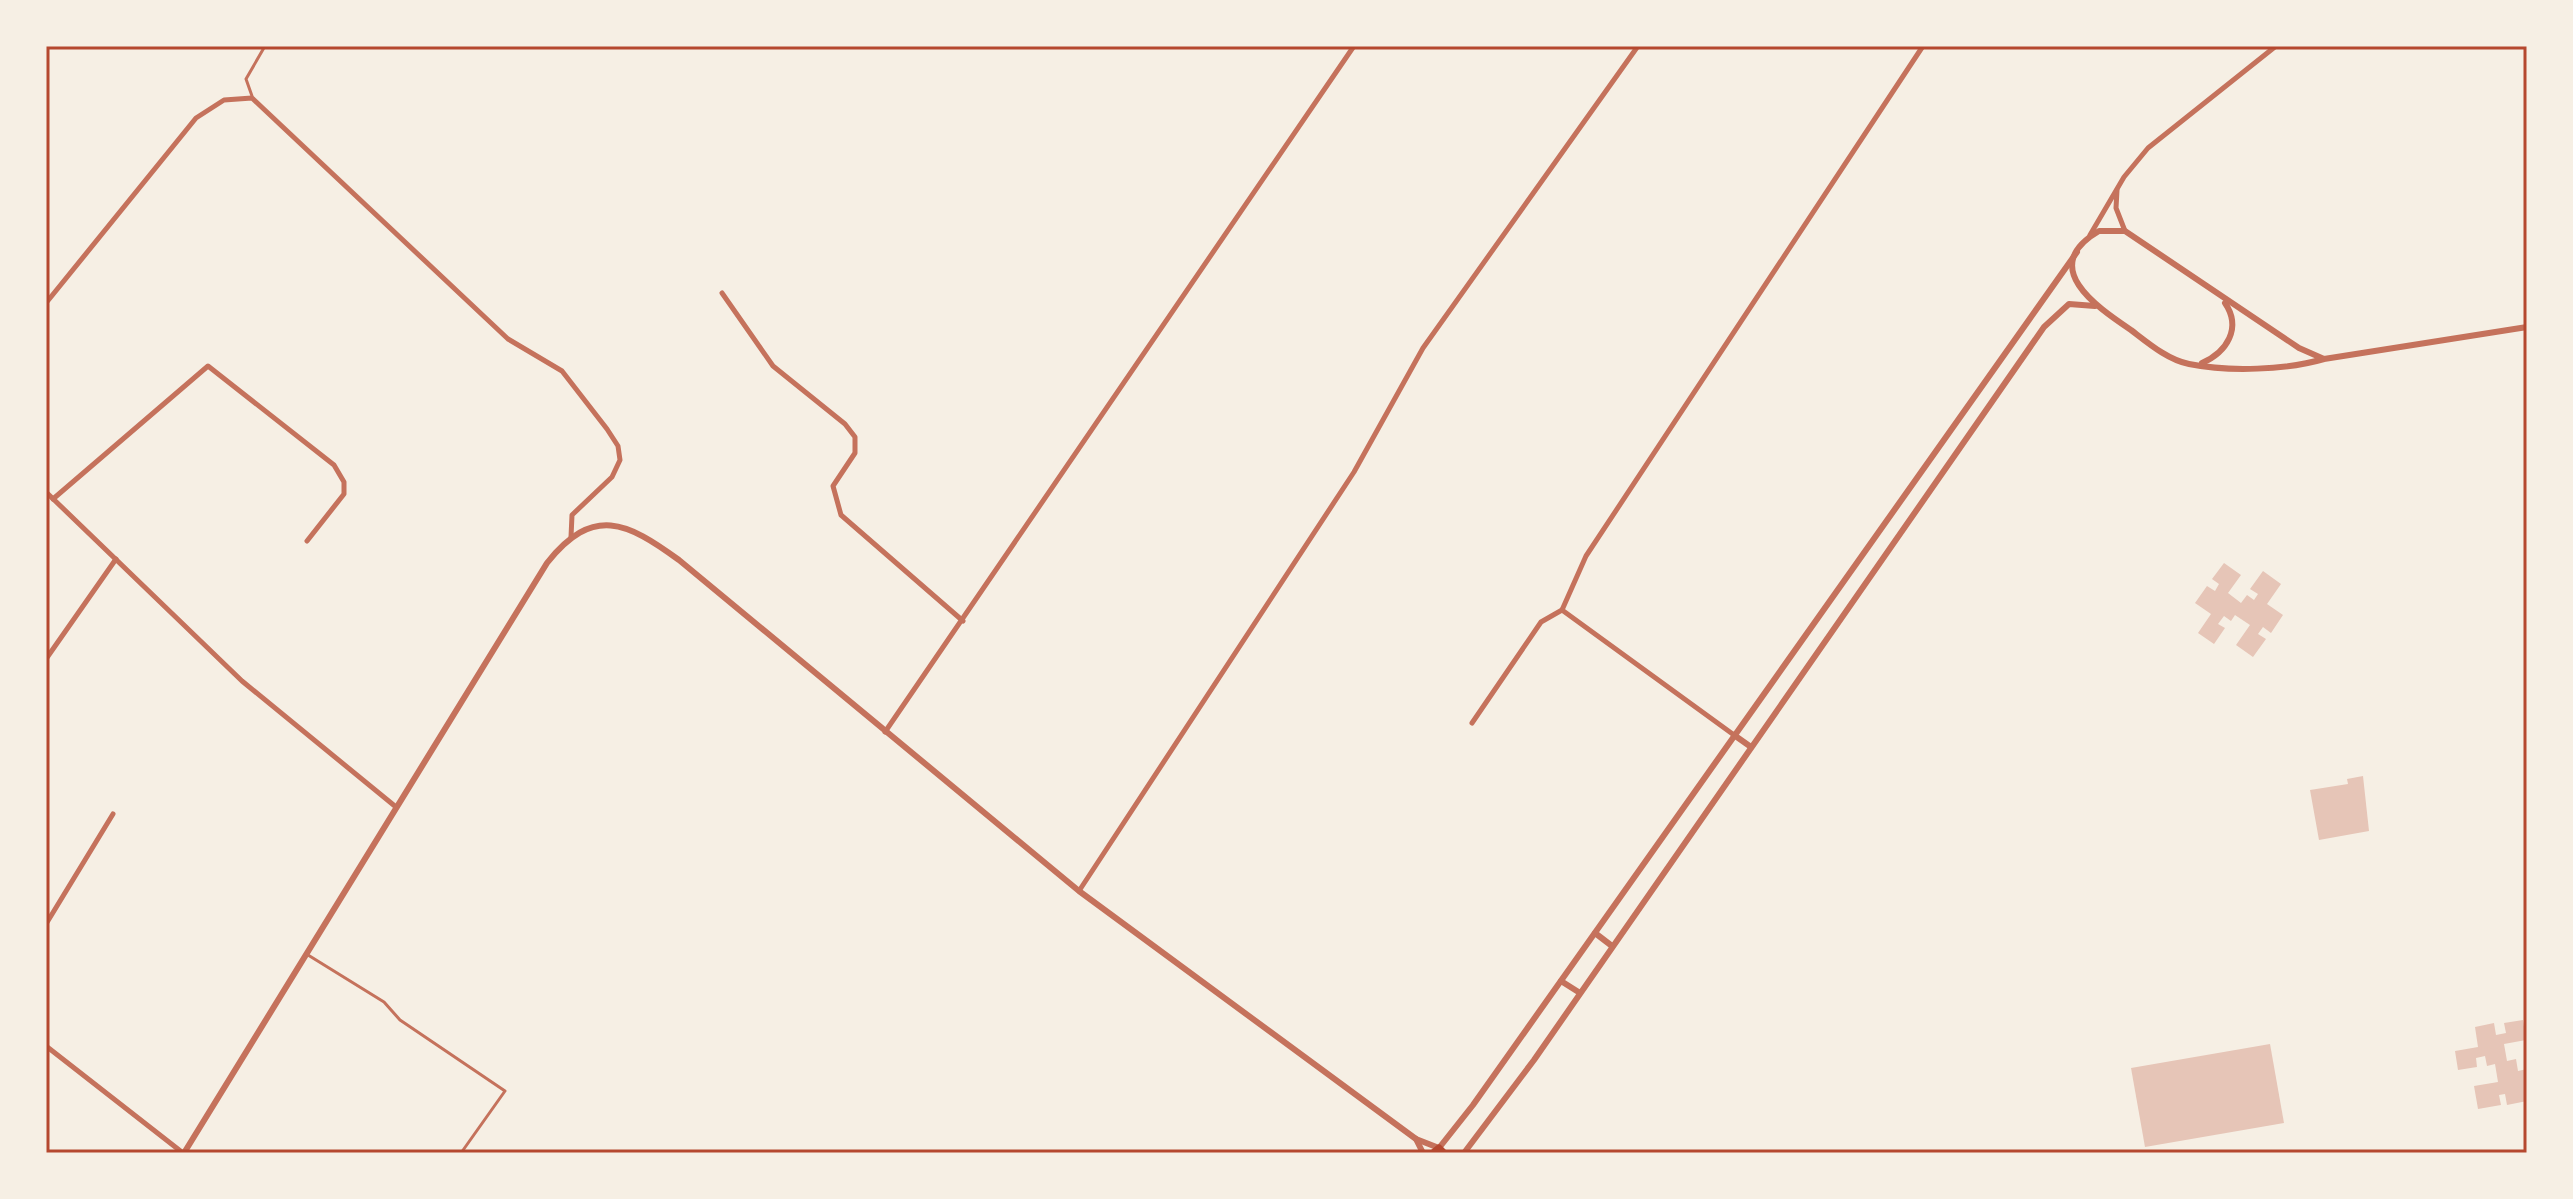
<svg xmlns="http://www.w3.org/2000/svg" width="2573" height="1199" viewBox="0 0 2573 1199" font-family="'IBM Plex Sans',sans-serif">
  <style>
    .building { fill: #e6c5b7 }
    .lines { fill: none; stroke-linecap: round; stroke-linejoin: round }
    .service { stroke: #c5725c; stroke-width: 3 }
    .minor { stroke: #c5725c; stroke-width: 5 }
    .tertiary { stroke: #c5725c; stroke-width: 6 }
    .secondary { stroke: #b5482f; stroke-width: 7 }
    .neatline { fill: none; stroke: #b5482f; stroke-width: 3 }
  </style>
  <rect width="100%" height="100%" fill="#f6efe4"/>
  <g class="building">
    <polygon points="2224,563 2241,575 2228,593 2241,603 2247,595 2254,600 2258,594 2250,589 2263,571 2281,584 2267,604 2283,615 2271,633 2263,627 2258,634 2266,639 2253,657 2236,645 2250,625 2235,615 2231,621 2224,616 2218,624 2225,628 2214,644 2198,633 2211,614 2195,603 2207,586 2215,591 2219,584 2212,579"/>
    <polygon points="2363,776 2369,831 2319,840 2310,790 2348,784 2347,779"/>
    <polygon points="2523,1020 2526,1040 2504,1044 2507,1061 2516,1059 2518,1071 2527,1069 2527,1101 2507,1105 2505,1094 2499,1095 2501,1105 2478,1109 2474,1086 2498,1082 2495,1064 2487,1066 2485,1056 2476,1058 2477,1067 2458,1070 2455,1051 2478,1047 2475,1027 2494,1023 2496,1035 2506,1033 2504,1023"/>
    <polygon points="2270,1044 2284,1123 2145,1147 2131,1068"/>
  </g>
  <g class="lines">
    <g class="service">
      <polyline points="252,96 246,79 265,46"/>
      <polyline points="308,955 384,1002 400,1020 505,1091 461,1153"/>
    </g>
    <g class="minor">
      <polyline points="2117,190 2116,208 2125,231"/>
      <polyline points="2090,235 2124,177 2148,148 2276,46"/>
      <polyline points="722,293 773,366 845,424 855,437 855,453 833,486 841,515 963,621"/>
      <polyline points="46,303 196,118 224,100 252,98 508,339 562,371 607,429 618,446 620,460 612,477 572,515 571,537"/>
      <polyline points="46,492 242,681 396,807"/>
      <polyline points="53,499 208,366 334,465 344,482 344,494 307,541"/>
      <polyline points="1562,610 1734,735"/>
      <polyline points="46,659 116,559"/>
      <polyline points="1472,723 1541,622 1562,610 1586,556 1923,46"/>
      <polyline points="885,732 1354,46"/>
      <polyline points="1079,891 1354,472 1423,348 1638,46"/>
      <polyline points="46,924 113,814"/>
      <polyline points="46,1046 183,1153"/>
    </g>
    <g class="tertiary">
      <path d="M2324 359 2299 348 2125 231H2099C2037 267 2097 307 2131 330 2148 343 2168 360 2189 364 2229 372 2286 370 2324 359L2527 327"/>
      <path d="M2202 363C2227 352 2242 328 2225 303"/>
      <polyline points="1734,735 1751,747"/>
      <polyline points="1595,933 1612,946"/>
      <polyline points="1561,981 1580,993"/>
      <polyline points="1416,1139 1423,1153"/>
      <path d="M184 1153 547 563C593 505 627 522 679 560L1079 891 1416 1139 1439 1148 1473 1105 2077 252"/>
      <polyline points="1464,1153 1534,1060 2044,327 2069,304 2095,306"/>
    </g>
    <polyline class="secondary" points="1433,1153 1439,1148 1444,1153"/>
  </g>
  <rect width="2573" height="1199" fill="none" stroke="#f6efe4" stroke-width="96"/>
  <rect x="48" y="48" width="2477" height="1103" class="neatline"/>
</svg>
